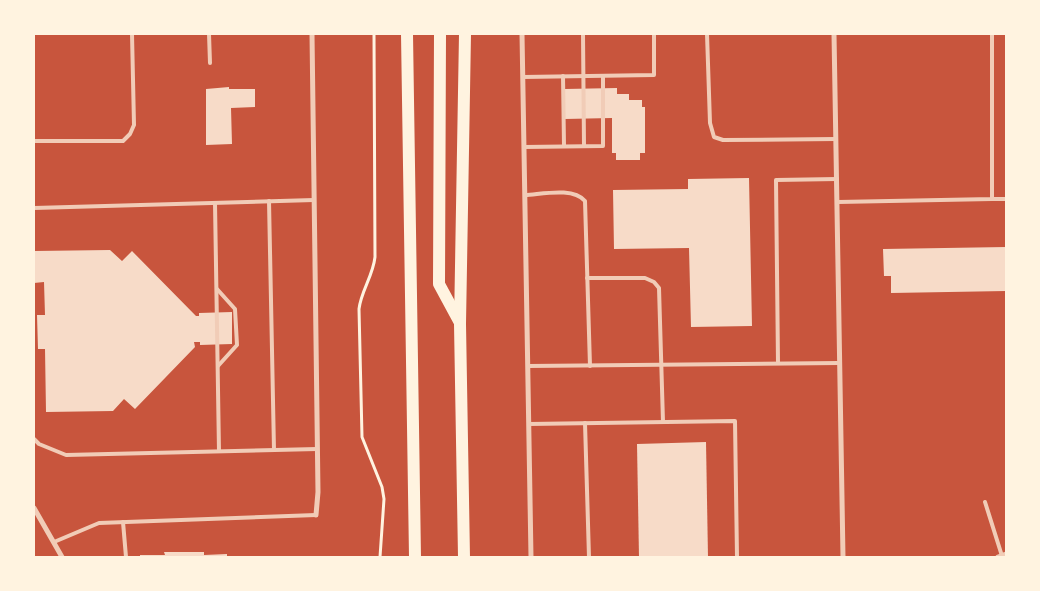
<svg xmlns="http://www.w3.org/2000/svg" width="1040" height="591" viewBox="0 0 1040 591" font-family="Poppins,sans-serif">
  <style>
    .building { fill: #f7dbc8 }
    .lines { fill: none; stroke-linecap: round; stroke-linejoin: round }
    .path { stroke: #fff3e0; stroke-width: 3 }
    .service { stroke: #f1ccb7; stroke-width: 4 }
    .minor { stroke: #f1ccb7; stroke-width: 5 }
    .primary { stroke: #fff3e0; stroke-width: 12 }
  </style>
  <rect width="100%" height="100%" fill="#c8553d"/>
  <g class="building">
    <polygon points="229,87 229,89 255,89 255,107 231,108 232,144 206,145 206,89"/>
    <polygon points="617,88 617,94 629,94 629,100 642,100 642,107 645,107 645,153 640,153 640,160 616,160 616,153 612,153 612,118 565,119 565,89"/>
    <polygon points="749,178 752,326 691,327 689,248 614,249 613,190 688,189 688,179"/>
    <polygon points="1006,247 1006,291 891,293 891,276 884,276 883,249"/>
    <polygon points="110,250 122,261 132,251 196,316 199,316 199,313 232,312 232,344 200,345 200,342 194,342 195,347 135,409 124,399 113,411 46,412 45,349 38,349 37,315 45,315 44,282 34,283 34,251"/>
    <polygon points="706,442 708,557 639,557 637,444"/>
    <polygon points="164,552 204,552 204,555 227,554 227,557 140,557 140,555 165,555"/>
  </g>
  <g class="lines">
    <path class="path" d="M374 34 375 257C373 276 361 291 359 309L362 437 382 487 384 499 380 557"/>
    <g class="service">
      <polyline points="209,34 210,63"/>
      <polyline points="583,34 584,146"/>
      <polyline points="707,34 710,123 714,137 723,140 836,139"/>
      <polyline points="563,76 564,146"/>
      <polyline points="523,77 654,75 654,34"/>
      <polyline points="34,141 123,141 130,134 134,125 132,34"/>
      <polyline points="524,147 603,146 603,76"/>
      <path d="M525 195C543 194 573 187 585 201L590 366"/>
      <polyline points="992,199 1006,199"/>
      <polyline points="269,201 274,450"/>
      <polyline points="838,202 992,199 992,34"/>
      <polyline points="215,203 219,451"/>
      <polyline points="34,208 314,200"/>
      <polyline points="587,278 645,278 654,282 659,288 663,422"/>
      <polyline points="217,289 235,309 237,345 218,366"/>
      <polyline points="778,363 776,180 837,179"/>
      <polyline points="528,366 839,363"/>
      <polyline points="585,423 589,557"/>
      <polyline points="529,424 735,421 737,557"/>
      <polyline points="34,439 39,444 66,455 317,449"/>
      <polyline points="985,502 1002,556"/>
      <polyline points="123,522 126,557"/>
      <polyline points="54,542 99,523 316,515"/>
    </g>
    <g class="minor">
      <polyline points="312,34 318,492 316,515"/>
      <polyline points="522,34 531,557"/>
      <polyline points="834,34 843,557"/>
      <polyline points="34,508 62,557"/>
      <polyline points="998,557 1006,554"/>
    </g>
    <g class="primary">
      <polyline points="407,34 415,557"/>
      <polyline points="440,34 439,284 459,321"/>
      <polyline points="464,557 460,324 465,34"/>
    </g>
  </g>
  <rect width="1040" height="591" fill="none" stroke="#fff3e0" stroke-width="70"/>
</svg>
